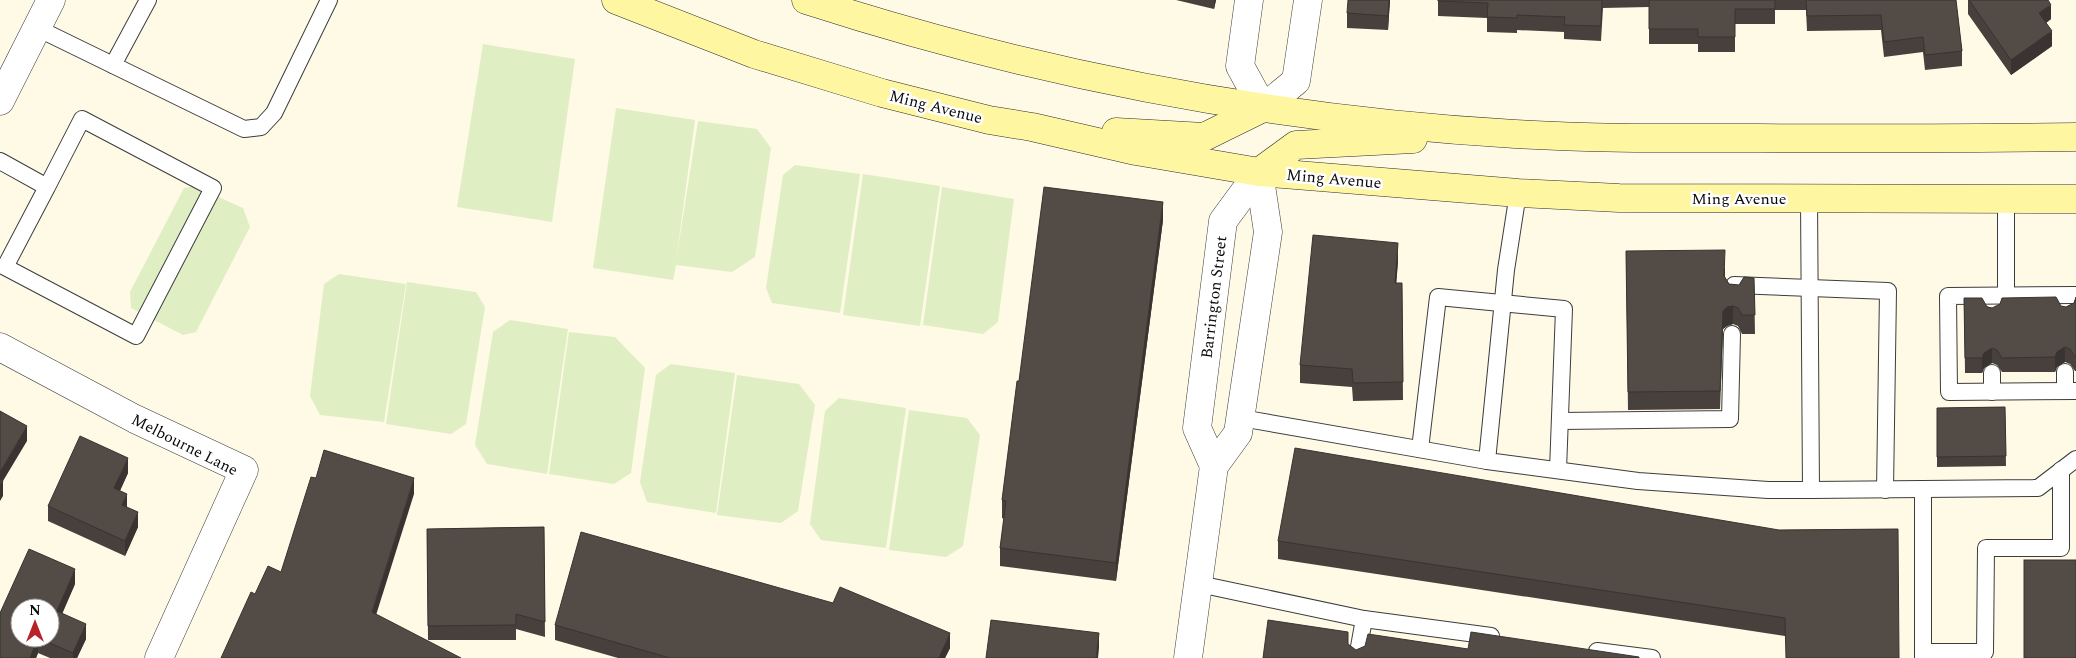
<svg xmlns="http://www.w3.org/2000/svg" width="2076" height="658" viewBox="0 0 2076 658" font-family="Spectral,serif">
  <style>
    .pitch { fill: #dfefc3 }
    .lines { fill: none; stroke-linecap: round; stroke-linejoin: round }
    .service-casing { stroke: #3c3c3c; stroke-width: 18 }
    .minor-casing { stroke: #3c3c3c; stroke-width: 29 }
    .secondary-casing { stroke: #2b2b2b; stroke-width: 29 }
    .service { stroke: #fff; stroke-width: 16 }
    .minor { stroke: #fff; stroke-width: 28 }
    .secondary { stroke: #fff6a1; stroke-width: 28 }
    .wall { fill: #47403c }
    .shaded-wall { fill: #393431 }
    .building { fill: #524b46; stroke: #393431; fill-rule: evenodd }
    .labels { text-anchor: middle; stroke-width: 5; stroke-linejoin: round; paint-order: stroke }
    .street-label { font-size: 16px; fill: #090909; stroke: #fff }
  </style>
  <rect width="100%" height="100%" fill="#fffae6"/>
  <g class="pitch">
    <polygon points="483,44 575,59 552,222 457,207"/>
    <polygon points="616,108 695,120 676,261 698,121 757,129 771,148 755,257 732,272 676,265 673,280 593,268"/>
    <polygon points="795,165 860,174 840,313 772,303 766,288 783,175"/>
    <polygon points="863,174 940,186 920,326 843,315"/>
    <polygon points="194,186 243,208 250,227 196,332 183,335 131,308 130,292 184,188"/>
    <polygon points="942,187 1014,199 998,322 983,334 923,325"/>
    <polygon points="339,274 406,284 384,422 320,415 310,396 324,284"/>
    <polygon points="407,282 476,292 485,307 466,424 451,434 386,424"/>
    <polygon points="510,320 568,329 547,474 487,464 475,445 493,332"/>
    <polygon points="569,332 615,337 645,368 631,473 614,484 549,474"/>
    <polygon points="671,364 735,373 716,513 647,502 640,482 656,375"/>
    <polygon points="737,375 799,384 815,405 798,511 781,523 717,515"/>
    <polygon points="839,398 906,408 886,548 821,540 810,524 825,411"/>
    <polygon points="909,410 967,418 980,435 963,546 946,557 889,550"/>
  </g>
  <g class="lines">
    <defs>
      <g id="service">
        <polyline points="37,28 244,129 261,127 274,113 329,0"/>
        <polyline points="113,65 148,0"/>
        <polyline points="0,161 47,187 5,267 136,336 213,188 82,119 47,187"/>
        <polyline points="1518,193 1506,270 1487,461 1638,481 1768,490 1811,490 2038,488 2076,459"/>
        <polyline points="1809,198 1811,490"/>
        <polyline points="2006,199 2006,295"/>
        <polyline points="1734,285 1888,291 1885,490"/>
        <polyline points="2076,295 1948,296 1949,392 2076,391"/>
        <polyline points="2065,372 2065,391"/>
        <polyline points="1992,373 1992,392"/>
        <polyline points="1241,418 1487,461"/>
        <polyline points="1560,421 1730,419 1732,334"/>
        <polyline points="1420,449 1438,297 1564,309 1558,470"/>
        <polyline points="1923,490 1923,658"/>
        <polyline points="1199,584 1364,619 1491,636"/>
        <polyline points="1597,651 1652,658"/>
        <polyline points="1923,652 1985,652 1986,548 2061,548 2061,470"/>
        <polyline points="1357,658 1364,619"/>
      </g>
      <g id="minor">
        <polyline points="1249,0 1240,66 1263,108 1296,81 1308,0"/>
        <polyline points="0,101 51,0"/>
        <polyline points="0,347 135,419 244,470 159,658"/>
        <polyline points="1214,466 1197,428 1223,221 1259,172"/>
        <polyline points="1188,658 1214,466 1238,433 1268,232 1259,172"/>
      </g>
      <g id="secondary">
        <polyline points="616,0 754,54 882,93 989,120 1032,127 1136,151 1259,172 1518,193 1619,198 2076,199"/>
        <path d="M806 0C1035 74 1274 120 1515 134 1596 139 1678 138 1760 138 1865 139 1971 138 2076 137"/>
        <polyline points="1116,132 1204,137 1263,108"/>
        <polyline points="1259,172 1296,145 1413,139"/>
      </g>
    </defs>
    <use href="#service" class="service-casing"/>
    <use href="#minor" class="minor-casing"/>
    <use href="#secondary" class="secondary-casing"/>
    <use href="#service" class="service"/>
    <use href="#minor" class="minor"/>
    <use href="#secondary" class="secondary"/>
  </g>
  <g class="wall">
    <polygon points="1176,0 1216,0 1214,9"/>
    <polygon points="1390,0 1388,30 1347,28 1347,13"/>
    <polygon points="1438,0 1956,0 1962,51 1962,66 1925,70 1923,52 1884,57 1881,30 1807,31 1806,10 1775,10 1775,24 1735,24 1735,52 1698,52 1698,44 1649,44 1649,7 1603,8 1601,41 1564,39 1564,32 1517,30 1517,33 1487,32 1487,18 1438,16"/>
    <polygon points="1968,0 2048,0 2051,19 2046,23 2052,46 2011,75 1968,14"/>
    <polygon points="1163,220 1116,581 1000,566 1000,548 1004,519 1002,518 1002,500 1019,381"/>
    <polygon points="1626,251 1725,268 1725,277 1729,284 1739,285 1754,278 1755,334 1742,334 1738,326 1733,324 1727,326 1723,329 1720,409 1628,410"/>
    <polygon points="1398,261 1396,283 1402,283 1403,400 1353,401 1352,387 1300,383 1300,365"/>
    <polygon points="2076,297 2076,371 2075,371 2070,364 2065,362 2057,367 2055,372 2002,372 1997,365 1992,363 1984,368 1982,373 1965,373 1964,298 1992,308 2066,307 2074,303"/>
    <polygon points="2005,407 2006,466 1937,467 1937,408"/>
    <polygon points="128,473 120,491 127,507 138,527 125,556 48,521 48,506"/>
    <polygon points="544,527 545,637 516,629 516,640 428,640 427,529"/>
    <polygon points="1898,529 1785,636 1278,559 1278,541 1779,530"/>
    <polygon points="75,584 62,613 86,639 77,658 50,658 38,653 36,658 0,658"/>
    <polygon points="555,625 950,648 945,658 618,658 555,640"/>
  </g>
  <g class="shaded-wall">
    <polygon points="1214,0 1216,0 1214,9"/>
    <polygon points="1389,0 1390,0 1388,30 1388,16"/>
    <polygon points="2051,5 2051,19 2039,28 2039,13"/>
    <polygon points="2052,31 2052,46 2011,75 2011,60"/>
    <polygon points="1163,202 1163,220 1116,581 1116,563"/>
    <polygon points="1398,243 1398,261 1395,301 1395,283"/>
    <polygon points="1733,306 1733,324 1727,326 1723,329 1720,409 1723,311 1727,307"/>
    <polygon points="2065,347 2065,362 2057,367 2055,372 2055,357 2057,352"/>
    <polygon points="1992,348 1992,363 1984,368 1982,373 1982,358 1984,353"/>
    <polygon points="27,426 27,441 3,481 3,496 0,501 0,472"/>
    <polygon points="128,458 128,473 114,503 114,488"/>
    <polygon points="414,478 414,494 372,628 372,612"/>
    <polygon points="127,494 127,508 122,505"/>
    <polygon points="138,512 138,527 125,556 125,541"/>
    <polygon points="75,569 75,584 57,626 57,611"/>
    <polygon points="86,624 86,639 77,658 73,658 73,653"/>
    <polygon points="950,633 950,648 945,658 939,658"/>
    <polygon points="1099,633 1099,648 1098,658 1096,658"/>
    <polygon points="38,638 38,653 36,658 30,658"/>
  </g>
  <g class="building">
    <polygon points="1348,0 1389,0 1388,16 1347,13"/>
    <polygon points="1438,0 1602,0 1601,26 1564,25 1565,17 1517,15 1517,18 1487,17 1488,3 1438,1"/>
    <polygon points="1649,0 1775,0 1775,9 1735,9 1735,37 1698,37 1698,29 1649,29"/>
    <polygon points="1806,0 1956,0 1962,51 1925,55 1923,37 1884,42 1881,15 1807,16"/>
    <polygon points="1969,0 2048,0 2051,5 2039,13 2052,31 2011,60"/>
    <polygon points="1044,187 1163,202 1116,563 1000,548 1006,501 1002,500 1017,381 1019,381"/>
    <polygon points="1313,235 1398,243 1395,283 1402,283 1403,382 1353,383 1352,369 1300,365"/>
    <polygon points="1725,250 1724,276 1729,284 1739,285 1744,277 1754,278 1755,315 1742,315 1738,308 1733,306 1727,307 1723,311 1720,391 1628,392 1626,251"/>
    <polygon points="2056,297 2061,306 2066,307 2074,303 2076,297 2076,357 2075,357 2070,349 2065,347 2057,352 2055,357 2002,358 1997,350 1992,348 1984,353 1982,358 1965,358 1964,298 1982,298 1987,307 1992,308 2000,304 2002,298"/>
    <polygon points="2005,407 2006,456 1937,457 1937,408"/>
    <polygon points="0,411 27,426 0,472"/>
    <polygon points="80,436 128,458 114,488 127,494 122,505 138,512 125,541 48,506"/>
    <polygon points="1295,448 1779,530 1898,529 1899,658 1786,658 1785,618 1278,541"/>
    <polygon points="324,450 414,478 372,612 461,658 221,658 251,592 255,594 268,566 281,572 311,477 316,478"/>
    <polygon points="0,479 3,481 0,486"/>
    <polygon points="544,527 545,622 516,614 516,625 428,626 427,529"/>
    <polygon points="581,532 833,603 840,587 950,633 939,658 670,658 555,625"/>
    <path d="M29 549 75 569 57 611 86 624 73 653 38 638 30 658H0V613ZM20 608H50V638H20Z"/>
    <rect x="2024" y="560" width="52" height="98"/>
    <polygon points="991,620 1099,633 1096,658 986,658"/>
    <polygon points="1268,620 1348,632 1348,644 1356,650 1365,646 1368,634 1468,649 1471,632 1639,657 1639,658 1263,658"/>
  </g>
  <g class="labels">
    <g class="street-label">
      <text transform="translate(936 106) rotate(14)" y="6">Ming Avenue</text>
      <text transform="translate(1334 178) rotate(5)" y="6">Ming Avenue</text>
      <text x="1739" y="204">Ming Avenue</text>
      <text transform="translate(1213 297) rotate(-83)" y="6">Barrington Street</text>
      <text transform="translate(185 444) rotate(27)" y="6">Melbourne Lane</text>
    </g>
  </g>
  <g transform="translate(35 623)"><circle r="24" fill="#ffffff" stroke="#9d9d9d"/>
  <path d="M0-4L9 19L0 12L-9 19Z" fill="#b82328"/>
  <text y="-8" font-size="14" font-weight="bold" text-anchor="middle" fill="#090909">N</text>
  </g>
</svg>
